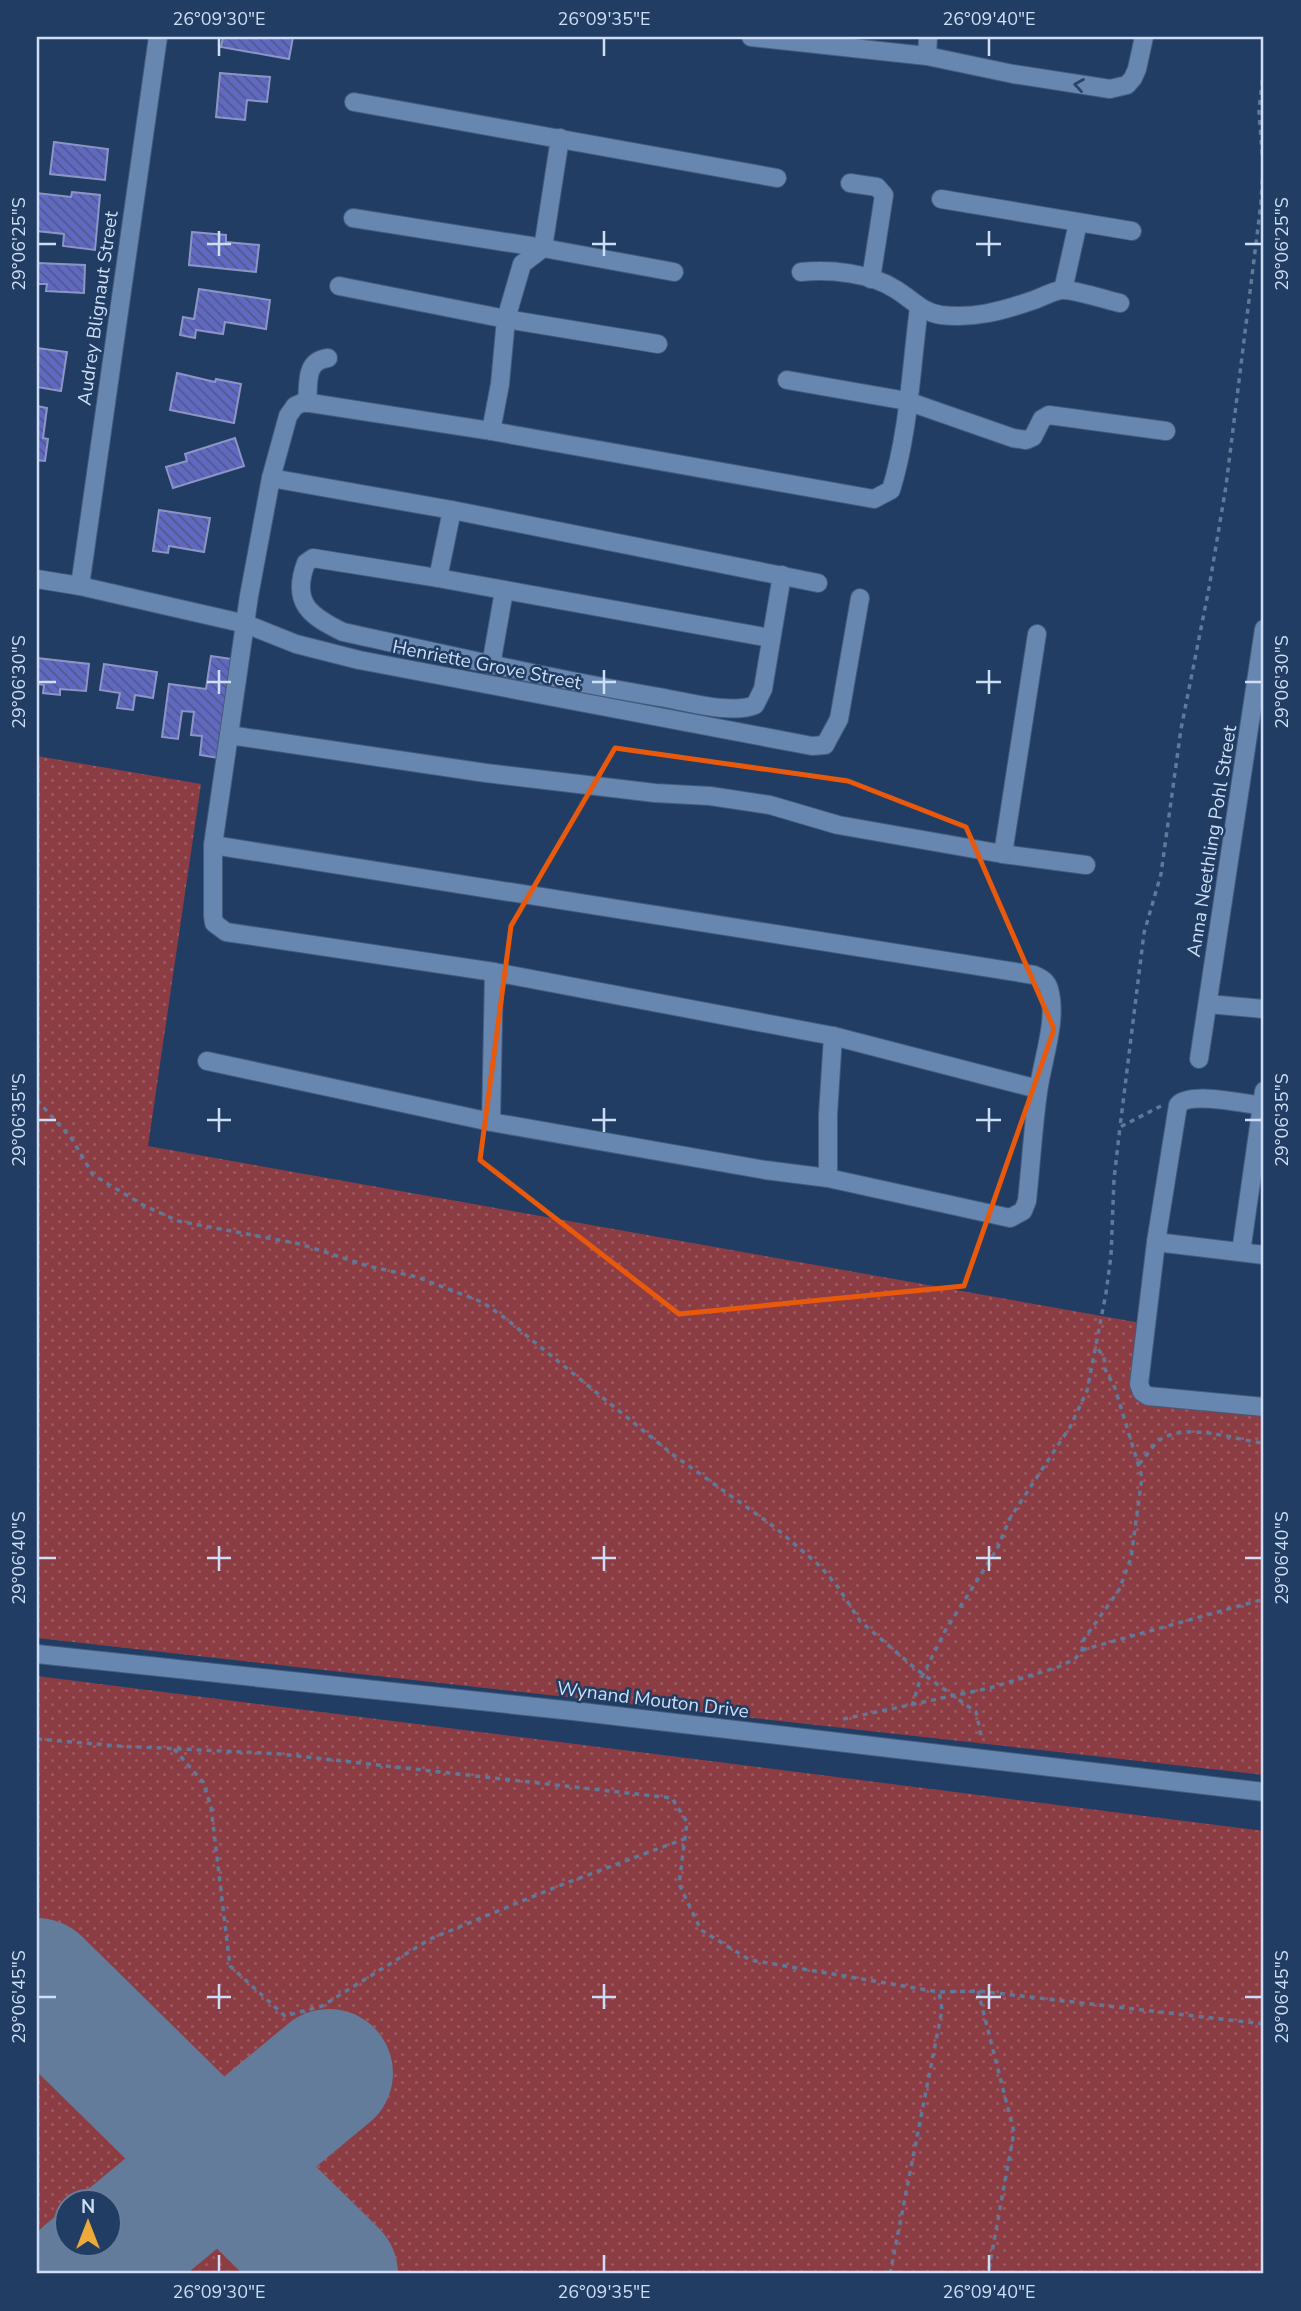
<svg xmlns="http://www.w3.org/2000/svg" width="1301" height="2311" viewBox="0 0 1301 2311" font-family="'Nunito Sans',sans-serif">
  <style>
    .grass { fill: url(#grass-dots); fill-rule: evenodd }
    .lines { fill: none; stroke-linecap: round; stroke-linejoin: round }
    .runway { stroke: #647c9c; stroke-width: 128 }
    .building { fill: url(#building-back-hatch); stroke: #8d95c7; stroke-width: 2 }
    .minor-casing { stroke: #435b7c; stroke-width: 20 }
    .path { stroke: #607899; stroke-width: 3.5; stroke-dasharray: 5 5; stroke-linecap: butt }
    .minor { stroke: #6786b0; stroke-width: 18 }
    .oneway { stroke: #28446b }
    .marked { fill: none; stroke: #e8590c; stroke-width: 5; stroke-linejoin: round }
    .ticks { fill: none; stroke: #cddef6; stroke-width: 2.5 }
    .labels { text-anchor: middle; stroke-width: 5; stroke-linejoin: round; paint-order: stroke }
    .street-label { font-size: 19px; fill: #cddef6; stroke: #213d63 }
    .neatline { fill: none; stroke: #cddef6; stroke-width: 2.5 }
    .ticks-label { font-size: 18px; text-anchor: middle; fill: #cddef6 }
  </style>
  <defs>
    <pattern id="grass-dots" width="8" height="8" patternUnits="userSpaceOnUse" patternTransform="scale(1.75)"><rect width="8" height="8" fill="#8c3d44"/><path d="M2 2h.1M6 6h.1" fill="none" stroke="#9b5960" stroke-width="1.8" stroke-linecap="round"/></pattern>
    <pattern id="building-back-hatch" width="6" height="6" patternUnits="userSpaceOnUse" patternTransform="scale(1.75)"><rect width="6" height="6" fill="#6069c1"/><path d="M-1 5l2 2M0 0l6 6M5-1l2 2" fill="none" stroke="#51588b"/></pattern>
  </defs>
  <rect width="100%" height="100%" fill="#213d63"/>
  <g class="grass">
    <polygon points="37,756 201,784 148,1146 1141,1323 1134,1395 1264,1409 1264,1775 37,1638"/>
    <path d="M37 1676 1264 1831V2274H37ZM66 2202H108V2244H66Z"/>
  </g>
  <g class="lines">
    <g class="runway">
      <polyline points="37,1982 334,2274"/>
      <polyline points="86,2274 329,2073"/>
    </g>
  </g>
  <g class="building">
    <polygon points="223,37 293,37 289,59 221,47"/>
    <polygon points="220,73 270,77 267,102 247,100 245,120 216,117"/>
    <polygon points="54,142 108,149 105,180 50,174"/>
    <polygon points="72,192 100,195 95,250 63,246 64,234 37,231 37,193 71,197"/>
    <polygon points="192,232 226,235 226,242 259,245 256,272 189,265"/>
    <polygon points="37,263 85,265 84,293 46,291 47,284 37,284"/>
    <polygon points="199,289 270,300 266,329 225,322 223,334 196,330 195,338 180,335 183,317 194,319"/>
    <polygon points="37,348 67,352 61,391 37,387"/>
    <polygon points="177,373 215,382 216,379 241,384 234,423 170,410"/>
    <polygon points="37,406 47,408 43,438 48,439 45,461 37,460"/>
    <polygon points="235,438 244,466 173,488 166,467 187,461 185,454"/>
    <polygon points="159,510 210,518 204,552 169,546 168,553 153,551"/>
    <polygon points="211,656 232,659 219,758 200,755 202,736 191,735 194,712 182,711 178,739 162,737 169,684 206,689"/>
    <polygon points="37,658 89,664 86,691 60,689 60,695 43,693 44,685 37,684"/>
    <polygon points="104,664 157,672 153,698 135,695 133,710 117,708 120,693 100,690"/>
  </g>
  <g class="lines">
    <defs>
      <g id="minor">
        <polyline points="751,37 927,56 1013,74 1110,89 1127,85 1133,78 1137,69 1144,37"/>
        <polyline points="927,56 928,37"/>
        <polyline points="354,102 777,178"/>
        <polyline points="850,183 877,187 884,195 871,279"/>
        <polyline points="941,199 1132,231"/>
        <polyline points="353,218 543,248 674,272"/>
        <path d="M801 272C830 269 870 273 895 289 912 299 921 312 941 315 973 319 1002 311 1031 301 1041 298 1052 291 1062 290 1073 289 1107 300 1120 303"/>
        <polyline points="339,286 506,319 658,344"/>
        <polyline points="1063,290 1078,223"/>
        <path d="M919 308C911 368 909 432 891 490L874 499 491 431 304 402 295 406 288 416 271 478 249 596 213 845V916L214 923 226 932 494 972 833 1036 1038 1089"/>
        <polyline points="787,380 907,401 1013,438 1026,440 1033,437 1042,419 1049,415 1166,431"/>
        <path d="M307 403C309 384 304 361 328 358"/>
        <polyline points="491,431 500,384 506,319 522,264 543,248 560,138"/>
        <polyline points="271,478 452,510 818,583"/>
        <polyline points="438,578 452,510"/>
        <polyline points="37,579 80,586 246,624 296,644 359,660 812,746 825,745 839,719 860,598"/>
        <polyline points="80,586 158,37"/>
        <path d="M770 638 438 578 313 558 306 563C291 603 310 616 343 632 448 655 553 679 659 697 684 701 732 715 755 705L763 689 782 575"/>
        <polyline points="491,665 504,591"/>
        <polyline points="229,735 486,773 655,793 710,796 770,805 838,825 1003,854 1086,865"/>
        <polyline points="1003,854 1037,634"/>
        <polyline points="1208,1004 1264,1009"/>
        <polyline points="1199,1059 1264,629"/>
        <path d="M207 1061 491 1122 765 1170 828 1178 1010 1218 1023 1211 1027 1201C1031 1164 1033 1128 1038 1092 1042 1061 1058 1020 1049 989 1047 981 1041 978 1034 975L213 845"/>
        <path d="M1264 1106C1246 1104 1190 1091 1178 1105L1156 1242 1139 1384 1142 1392 1148 1396 1264 1407"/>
        <polyline points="491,1122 494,972"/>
        <polyline points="828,1178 828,1115 833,1036"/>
        <polyline points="1156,1242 1264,1255"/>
        <polyline points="1241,1252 1264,1091"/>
        <polyline points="37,1654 573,1711 1264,1792"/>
      </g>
    </defs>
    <use href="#minor" class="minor-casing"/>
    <g class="path">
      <polyline points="37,1100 72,1139 93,1175 145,1206 178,1221 300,1244 368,1266 417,1277 482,1302 505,1318 672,1454 776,1528 821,1567 838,1587 860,1621 916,1669 976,1712 982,1740"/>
      <polyline points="1161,1106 1120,1127 1144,933 1161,874 1181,729 1209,588 1226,486 1261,203 1263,166 1259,111 1264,64"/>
      <path d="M1139 1464C1146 1457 1153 1444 1161 1439 1191 1422 1233 1440 1264 1443"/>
      <polyline points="1082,1650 1264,1599"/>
      <polyline points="912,1706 919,1683 945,1631 997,1549 1010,1518 1070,1427 1087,1391 1106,1293 1111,1256 1114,1179 1120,1127"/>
      <polyline points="843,1719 990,1688 1058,1667 1075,1659 1082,1650 1084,1639 1119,1590 1131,1558 1142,1477 1115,1388 1105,1369 1104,1357 1095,1345"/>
      <polyline points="37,1739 119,1746 280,1754 672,1798 687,1822 679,1884 701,1930 750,1960 939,1992 978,1991 1264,2024"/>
      <polyline points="174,1749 203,1782 211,1807 230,1966 285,2016 322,2006 430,1939 561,1885 684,1839"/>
      <polyline points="978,1991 1014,2132 988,2274"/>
      <polyline points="890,2274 942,2010 939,1992"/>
    </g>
    <use href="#minor" class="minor"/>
  </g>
  <defs><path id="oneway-chevron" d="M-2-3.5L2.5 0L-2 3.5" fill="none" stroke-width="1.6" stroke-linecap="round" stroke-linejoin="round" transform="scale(1.75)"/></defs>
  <use class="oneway" href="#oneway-chevron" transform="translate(1079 85) rotate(-171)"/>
  <path class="marked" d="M615 748 848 781 966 827 1054 1029 964 1286 679 1314 480 1160 511 926Z"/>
  <path class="ticks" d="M219 38V56M604 38V56M989 38V56M219 231V256M604 231V256M989 231V256M38 244H56M207 244H231M592 244H616M976 244H1001M1245 244H1262M219 670V694M604 670V694M989 670V694M38 682H56M207 682H231M592 682H616M976 682H1001M1245 682H1262M219 1108V1132M604 1108V1132M989 1108V1132M38 1120H56M207 1120H231M592 1120H616M976 1120H1001M1245 1120H1262M219 1546V1571M604 1546V1571M989 1546V1571M38 1558H56M207 1558H231M592 1558H616M976 1558H1001M1245 1558H1262M219 1984V2009M604 1984V2009M989 1984V2009M38 1997H56M207 1997H231M592 1997H616M976 1997H1001M1245 1997H1262M219 2255V2272M604 2255V2272M989 2255V2272"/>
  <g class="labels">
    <g class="street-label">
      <text transform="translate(97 308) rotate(-82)" y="7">Audrey Blignaut Street</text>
      <text transform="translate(487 664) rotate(11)" y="7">Henriette Grove Street</text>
      <text transform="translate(1211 841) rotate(-81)" y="7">Anna Neethling Pohl Street</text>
      <text transform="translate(653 1699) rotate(7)" y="7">Wynand Mouton Drive</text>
    </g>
  </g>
  <rect width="1301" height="2311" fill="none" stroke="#213d63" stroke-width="77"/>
  <g transform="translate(88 2223)"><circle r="33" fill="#213d63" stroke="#667d9e" stroke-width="2"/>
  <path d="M0-5L12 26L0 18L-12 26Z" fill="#ebaa39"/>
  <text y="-10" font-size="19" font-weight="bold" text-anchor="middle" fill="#cddef6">N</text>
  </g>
  <rect x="38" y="38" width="1224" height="2234" class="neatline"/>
  <g class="ticks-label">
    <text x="219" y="25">26°09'30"E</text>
    <text x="604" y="25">26°09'35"E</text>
    <text x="989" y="25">26°09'40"E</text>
    <text transform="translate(19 244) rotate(-90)" y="6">29°06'25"S</text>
    <text transform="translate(1282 244) rotate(-90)" y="6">29°06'25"S</text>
    <text transform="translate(19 682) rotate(-90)" y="6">29°06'30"S</text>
    <text transform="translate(1282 682) rotate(-90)" y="6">29°06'30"S</text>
    <text transform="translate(19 1120) rotate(-90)" y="6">29°06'35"S</text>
    <text transform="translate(1282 1120) rotate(-90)" y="6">29°06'35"S</text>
    <text transform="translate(19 1558) rotate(-90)" y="6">29°06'40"S</text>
    <text transform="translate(1282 1558) rotate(-90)" y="6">29°06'40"S</text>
    <text transform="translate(19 1997) rotate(-90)" y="6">29°06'45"S</text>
    <text transform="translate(1282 1997) rotate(-90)" y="6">29°06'45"S</text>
    <text x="219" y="2298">26°09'30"E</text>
    <text x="604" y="2298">26°09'35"E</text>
    <text x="989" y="2298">26°09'40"E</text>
  </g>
</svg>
